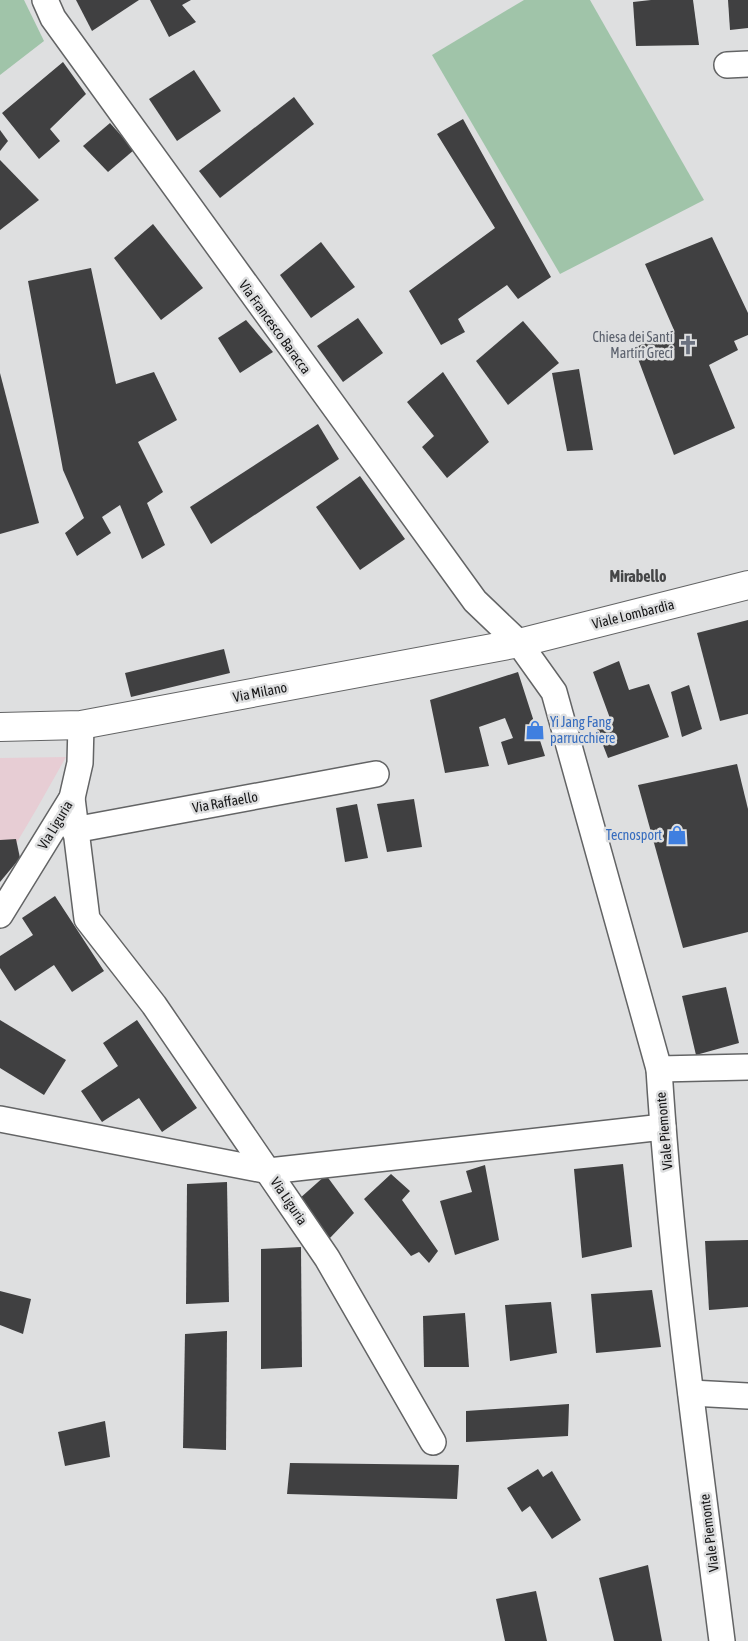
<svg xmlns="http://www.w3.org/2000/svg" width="748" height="1641" viewBox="0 0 748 1641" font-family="'Asap Condensed',sans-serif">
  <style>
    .industrial { fill: #e7cdd4 }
    .green { fill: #a0c4a9 }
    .building { fill: #404041 }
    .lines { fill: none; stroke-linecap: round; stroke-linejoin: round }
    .minor-casing { stroke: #636465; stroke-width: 28 }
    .major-casing { stroke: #636465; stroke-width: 30 }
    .minor { stroke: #fff; stroke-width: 25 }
    .major { stroke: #fff; stroke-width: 28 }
    .labels { text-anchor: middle; stroke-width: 5; stroke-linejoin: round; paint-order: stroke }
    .street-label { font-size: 14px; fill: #151516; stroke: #dedfe0 }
    .worship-label { font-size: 14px; fill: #5b616d; stroke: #dedfe0; text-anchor: end }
    .shop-label { font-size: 14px; fill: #366cbe; stroke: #dedfe0; text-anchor: start }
    .quarter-label { font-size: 16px; font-weight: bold; fill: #454647; stroke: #dedfe0 }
  </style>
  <rect width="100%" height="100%" fill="#dedfe0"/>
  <polygon class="industrial" points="66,757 36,810 0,871 0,758"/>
  <g class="green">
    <polygon points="0,0 24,0 44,41 0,75"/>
    <polygon points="524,0 590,0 704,200 560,274 432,55"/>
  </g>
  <g class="building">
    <polygon points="76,0 139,0 92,31"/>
    <polygon points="150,0 191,0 182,5 196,22 169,37"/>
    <polygon points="651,0 693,0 699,45 636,46 633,2"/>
    <polygon points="728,0 748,0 748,28 730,30"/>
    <polygon points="63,62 86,94 50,129 60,141 39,159 2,113"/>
    <polygon points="194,70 221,111 177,141 149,99"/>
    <polygon points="294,97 314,124 220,198 199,171"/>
    <polygon points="463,119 551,277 518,299 507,285 458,319 465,332 441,345 409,291 495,228 437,134"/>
    <polygon points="110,123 134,150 108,172 83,146"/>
    <polygon points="0,130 8,141 0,151"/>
    <polygon points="0,160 39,200 0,230"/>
    <polygon points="153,224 203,288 161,320 114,258"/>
    <polygon points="712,237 748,313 748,335 734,341 738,350 709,365 735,428 674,455 634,348 674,330 645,264"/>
    <polygon points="321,242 355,287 311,318 280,275"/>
    <polygon points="91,268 116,384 154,372 177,420 138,442 163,492 147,503 165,545 142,559 120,505 102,517 111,533 77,556 65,533 84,518 63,470 28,281"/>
    <polygon points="358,318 383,353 343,382 317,346"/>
    <polygon points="246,320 273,352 240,373 218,338"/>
    <polygon points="523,321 559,363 508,405 476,361"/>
    <polygon points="579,369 593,450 567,451 552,373"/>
    <polygon points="443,372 489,442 447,478 422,447 434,436 407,402"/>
    <polygon points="0,373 39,523 0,534"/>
    <polygon points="318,424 339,459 211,544 190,507"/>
    <polygon points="360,476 405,539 360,570 316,507"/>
    <polygon points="748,620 748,714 720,721 697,633"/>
    <polygon points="224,649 230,673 131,697 125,673"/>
    <polygon points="619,661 629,690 649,684 669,737 608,758 596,727 611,721 593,672"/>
    <polygon points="518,672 545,756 508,765 501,742 513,738 505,718 479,727 489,766 445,773 430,700"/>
    <polygon points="689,685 702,729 682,737 671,692"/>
    <polygon points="737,764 748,809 748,932 683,948 638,785"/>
    <polygon points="414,799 422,847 387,852 377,804"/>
    <polygon points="357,804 368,858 345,862 336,808"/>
    <polygon points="16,839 20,858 0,882 0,840"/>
    <polygon points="55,896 104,971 72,992 54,965 15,991 0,968 0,956 33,935 22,918"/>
    <polygon points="726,987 739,1043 696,1055 682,996"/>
    <polygon points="0,1020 66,1060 44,1095 0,1068"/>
    <polygon points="137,1020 197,1108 162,1132 139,1098 102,1122 81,1091 118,1066 103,1043"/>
    <polygon points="623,1164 632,1247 582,1258 574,1169"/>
    <polygon points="485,1165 499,1240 455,1255 440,1201 472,1192 466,1171"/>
    <polygon points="391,1174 410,1191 402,1200 438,1251 429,1263 419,1252 411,1256 364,1199"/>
    <polygon points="326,1175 354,1213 328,1240 299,1199"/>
    <polygon points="227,1182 229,1302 186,1304 187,1184"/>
    <polygon points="748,1240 748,1307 709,1310 705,1241"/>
    <polygon points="301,1247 302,1367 261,1369 261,1249"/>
    <polygon points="652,1290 661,1347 596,1353 591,1294"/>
    <polygon points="0,1291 31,1299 23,1334 0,1325"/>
    <polygon points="551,1302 557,1353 510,1361 505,1305"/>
    <polygon points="465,1313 469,1367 424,1367 423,1316"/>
    <polygon points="227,1331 226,1450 183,1448 185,1334"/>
    <polygon points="569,1404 568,1436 466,1442 466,1411"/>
    <polygon points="105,1421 110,1457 65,1466 58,1432"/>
    <polygon points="290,1463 459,1465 457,1499 287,1494"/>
    <polygon points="538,1469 543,1477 552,1471 581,1520 552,1539 530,1506 522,1512 507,1488"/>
    <polygon points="648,1565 662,1641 614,1641 599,1578"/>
    <polygon points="536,1591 547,1641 505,1641 496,1599"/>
  </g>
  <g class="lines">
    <defs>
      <g id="minor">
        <path d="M45 0 53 18 475 601 519 643 554 692 659 1069C671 1260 698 1451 722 1641"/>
        <polyline points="727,65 748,64"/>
        <polyline points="72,798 87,919 154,1005 327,1258 433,1442"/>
        <polyline points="74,830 376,774"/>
        <polyline points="0,915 72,798 80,763 81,725"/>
        <polyline points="659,1069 748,1067"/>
        <polyline points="0,1119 269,1171 663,1127"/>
        <polyline points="691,1393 748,1396"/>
      </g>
      <polyline id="major" points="0,727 81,725 519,643 748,585"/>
    </defs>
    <use href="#minor" class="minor-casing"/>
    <use href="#major" class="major-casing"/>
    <use href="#minor" class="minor"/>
    <use href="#major" class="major"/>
  </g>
  <defs>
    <symbol id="church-bare" viewBox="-9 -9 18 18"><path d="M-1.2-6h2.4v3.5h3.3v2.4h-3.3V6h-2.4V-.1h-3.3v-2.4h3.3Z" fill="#6b7280" stroke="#dedfe0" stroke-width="2.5" paint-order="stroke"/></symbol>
    <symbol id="shop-bare" viewBox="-9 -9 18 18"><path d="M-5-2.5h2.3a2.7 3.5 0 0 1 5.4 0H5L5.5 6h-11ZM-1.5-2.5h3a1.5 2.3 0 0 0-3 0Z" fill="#3f7fe0" stroke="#dedfe0" stroke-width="2.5" paint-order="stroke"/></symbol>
  </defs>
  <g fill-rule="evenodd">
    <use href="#church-bare" x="674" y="331" width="28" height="28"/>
    <use href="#shop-bare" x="521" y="716" width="28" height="28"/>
    <use href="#shop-bare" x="663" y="821" width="28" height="28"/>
  </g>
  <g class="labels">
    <g class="street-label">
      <text transform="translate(275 327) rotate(54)" y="5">Via Francesco Baracca</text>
      <text transform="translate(633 614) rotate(-14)" y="5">Viale Lombardia</text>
      <text transform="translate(260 692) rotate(-11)" y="5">Via Milano</text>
      <text transform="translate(225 802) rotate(-10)" y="5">Via Raffaello</text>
      <text transform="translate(55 825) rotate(-59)" y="5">Via Liguria</text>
      <text transform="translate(664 1131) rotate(-95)" y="5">Viale Piemonte</text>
      <text transform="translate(289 1201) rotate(56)" y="5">Via Liguria</text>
      <text transform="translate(709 1533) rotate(-97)" y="5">Viale Piemonte</text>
    </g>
    <g class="worship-label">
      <text x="673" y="342">Chiesa dei Santi<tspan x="673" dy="16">Martiri Greci</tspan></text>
    </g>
    <g class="shop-label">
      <text x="550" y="727">Yi Jang Fang<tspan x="550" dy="16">parrucchiere</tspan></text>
      <text x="662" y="840" text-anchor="end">Tecnosport</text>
    </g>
    <g class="quarter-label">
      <text x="638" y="582">Mirabello</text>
    </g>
  </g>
</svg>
